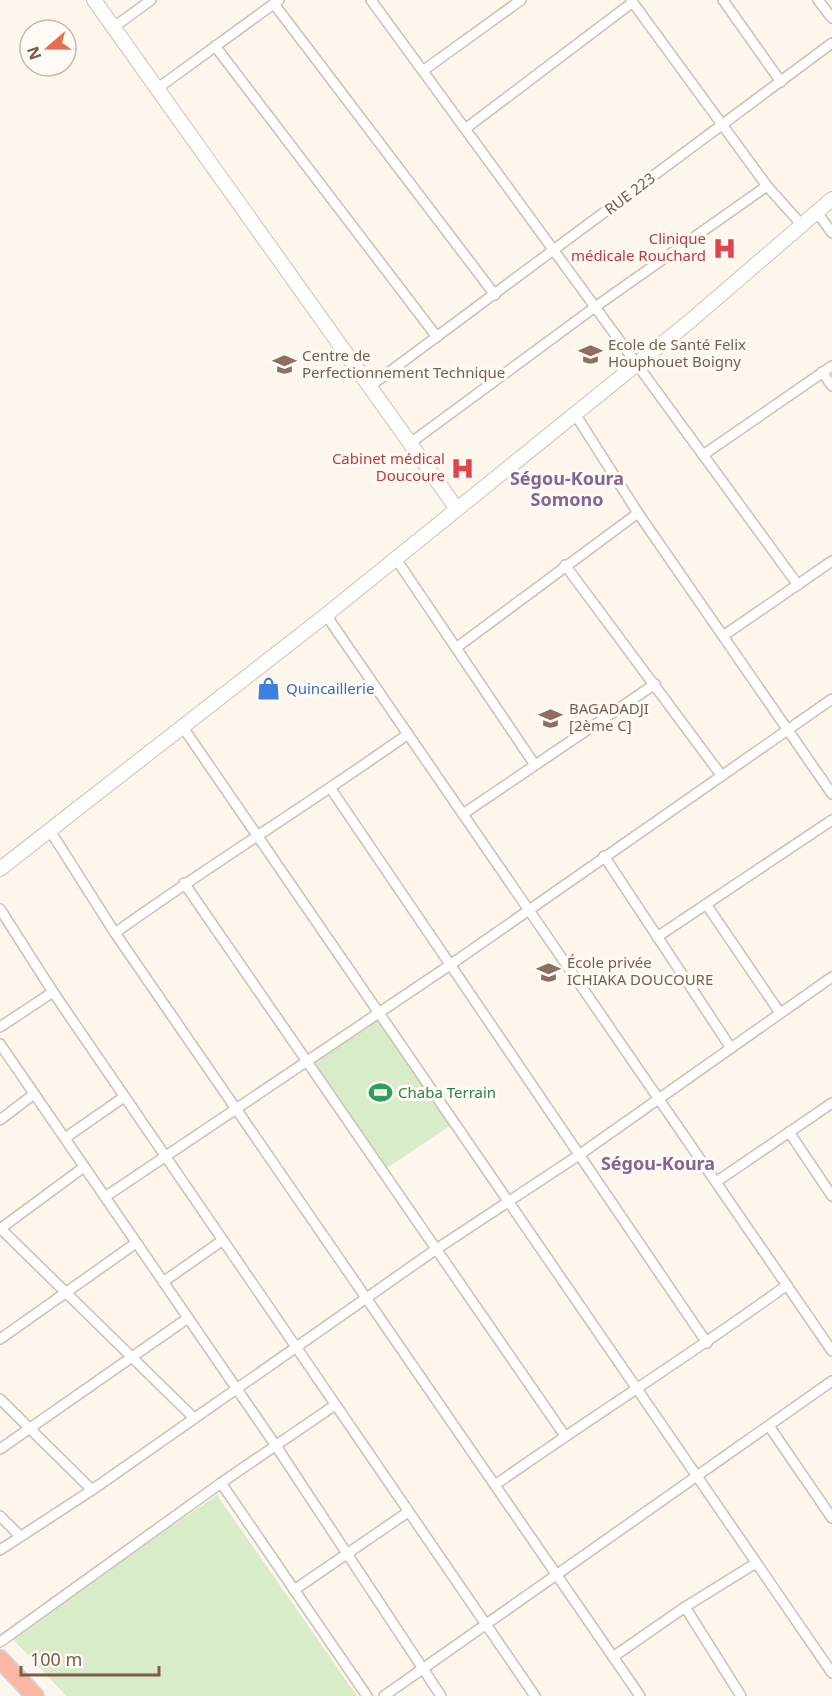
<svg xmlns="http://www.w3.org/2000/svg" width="832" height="1696" viewBox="0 0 832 1696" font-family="'Noto Sans',sans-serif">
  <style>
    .green { fill: #d8ecc9 }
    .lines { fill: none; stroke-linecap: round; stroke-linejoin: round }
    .street-casing { stroke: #d1beb0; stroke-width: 12 }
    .secondary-casing { stroke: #d6c0b0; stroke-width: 16 }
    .highway-casing { stroke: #dad1cd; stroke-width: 20 }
    .street { stroke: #fff; stroke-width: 9 }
    .secondary { stroke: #fff; stroke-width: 14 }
    .highway { stroke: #f7b7a3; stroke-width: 16 }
    .labels { text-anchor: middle; stroke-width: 6; stroke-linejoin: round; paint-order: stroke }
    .street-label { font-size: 15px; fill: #7a5c4d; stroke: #fffaf3 }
    .health-label { font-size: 15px; fill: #be3a42; stroke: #fffaf3; text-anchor: end }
    .education-label { font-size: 15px; fill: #785e54; stroke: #fffaf3; text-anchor: start }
    .shop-label { font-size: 15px; fill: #366cbe; stroke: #fffaf3; text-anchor: start }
    .leisure-label { font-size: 15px; fill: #27864d; stroke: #fffaf3; text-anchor: start }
    .quarter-label { font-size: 18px; font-weight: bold; fill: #846695; stroke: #fffaf3 }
  </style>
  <rect width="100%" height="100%" fill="#fdf6ec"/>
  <g class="green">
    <polygon points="379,1013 454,1123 381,1172 306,1063"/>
    <polygon points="217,1495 357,1696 66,1696 11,1637"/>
  </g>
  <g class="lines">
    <defs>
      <g id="street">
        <polyline points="371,0 798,585"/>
        <polyline points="631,0 767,186 801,224"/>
        <polyline points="723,0 781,82"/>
        <polyline points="818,0 832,18"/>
        <polyline points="274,4 495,295"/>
        <polyline points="114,27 151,0"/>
        <polyline points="215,46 437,337"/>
        <polyline points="424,70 521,0"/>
        <polyline points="158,88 279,0"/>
        <polyline points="465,129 633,2"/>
        <polyline points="817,212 832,233"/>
        <polyline points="822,372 832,386"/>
        <polyline points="369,387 832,43"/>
        <polyline points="575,414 638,513 832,794"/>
        <polyline points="409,444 595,307 767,186"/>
        <polyline points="703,455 832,366"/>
        <polyline points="396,559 535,765"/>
        <polyline points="565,565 721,775"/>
        <polyline points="326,615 832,1351"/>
        <polyline points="723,636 832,561"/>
        <polyline points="456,648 638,513"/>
        <polyline points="182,726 832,1673"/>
        <polyline points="331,789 707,1343"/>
        <polyline points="463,814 655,684"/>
        <polyline points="49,829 115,933 640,1696"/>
        <polyline points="604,856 731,1048"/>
        <polyline points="184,883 565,1436"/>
        <polyline points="706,904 780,1013"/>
        <polyline points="0,909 53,992 535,1696"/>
        <path d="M115 933C211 864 311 803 408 734"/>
        <polyline points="657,937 832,820"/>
        <polyline points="0,1027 53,992"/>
        <polyline points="0,1044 276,1446 441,1696"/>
        <polyline points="0,1120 34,1094"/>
        <polyline points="789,1132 832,1196"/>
        <polyline points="65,1138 124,1097"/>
        <polyline points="716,1182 832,1103"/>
        <polyline points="105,1197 450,965 832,699"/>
        <polyline points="0,1228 193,1417"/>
        <polyline points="0,1229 84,1167"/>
        <polyline points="163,1282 223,1240"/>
        <polyline points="0,1339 136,1243"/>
        <polyline points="0,1399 92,1490"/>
        <polyline points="769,1426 832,1518"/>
        <polyline points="0,1449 188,1318"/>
        <polyline points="221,1483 367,1696"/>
        <path d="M495 1485C591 1417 691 1355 787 1285"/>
        <polyline points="0,1516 20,1536"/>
        <polyline points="0,1550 92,1490 435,1250 579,1155 832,977"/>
        <polyline points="294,1590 408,1512"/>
        <polyline points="685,1607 741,1696"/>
        <polyline points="0,1642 221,1483 335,1405"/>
        <polyline points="613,1657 685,1607 756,1563"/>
        <polyline points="384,1696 832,1381"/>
      </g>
      <g id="secondary">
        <polyline points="94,0 457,509"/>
        <polyline points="0,869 326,615 689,322 832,199"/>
      </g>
      <polyline id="highway" points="0,1659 35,1696"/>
    </defs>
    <use href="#street" class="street-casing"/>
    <use href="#secondary" class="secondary-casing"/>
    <use href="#highway" class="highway-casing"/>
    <use href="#street" class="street"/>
    <use href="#secondary" class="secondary"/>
    <use href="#highway" class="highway"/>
  </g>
  <defs>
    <symbol id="hospital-bare" viewBox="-9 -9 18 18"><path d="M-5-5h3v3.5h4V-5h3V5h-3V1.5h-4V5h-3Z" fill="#e0444e" stroke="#fffaf3" stroke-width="2.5" paint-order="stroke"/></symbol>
    <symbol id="school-bare" viewBox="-9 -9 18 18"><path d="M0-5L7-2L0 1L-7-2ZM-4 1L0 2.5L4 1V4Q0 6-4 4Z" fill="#8d6e63" stroke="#fffaf3" stroke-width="2.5" paint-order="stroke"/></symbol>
    <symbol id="shop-bare" viewBox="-9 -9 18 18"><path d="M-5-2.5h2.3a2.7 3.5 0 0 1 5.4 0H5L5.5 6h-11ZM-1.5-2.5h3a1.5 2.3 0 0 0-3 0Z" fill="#3f7fe0" stroke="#fffaf3" stroke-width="2.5" paint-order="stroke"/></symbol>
    <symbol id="stadium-bare" viewBox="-9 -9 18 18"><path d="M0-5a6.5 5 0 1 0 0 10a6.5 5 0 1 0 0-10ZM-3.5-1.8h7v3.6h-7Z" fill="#2e9e5b" stroke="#fffaf3" stroke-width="2.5" paint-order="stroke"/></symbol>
  </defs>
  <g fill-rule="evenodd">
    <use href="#hospital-bare" x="708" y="232" width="33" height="33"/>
    <use href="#school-bare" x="574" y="338" width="33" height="33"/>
    <use href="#school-bare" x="268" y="348" width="33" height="33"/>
    <use href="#hospital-bare" x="446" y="452" width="33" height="33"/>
    <use href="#shop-bare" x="252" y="672" width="33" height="33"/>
    <use href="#school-bare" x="534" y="702" width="33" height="33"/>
    <use href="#school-bare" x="532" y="956" width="33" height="33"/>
    <use href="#stadium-bare" x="364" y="1076" width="33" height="33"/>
  </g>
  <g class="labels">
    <g class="street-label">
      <text transform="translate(630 194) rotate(-37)" y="5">RUE 223</text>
    </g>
    <g class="health-label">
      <text x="706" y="244">Clinique<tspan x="706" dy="17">médicale Rouchard</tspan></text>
      <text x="445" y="464">Cabinet médical<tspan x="445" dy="17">Doucoure</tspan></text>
    </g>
    <g class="education-label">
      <text x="608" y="350">Ecole de Santé Felix<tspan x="608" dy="17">Houphouet Boigny</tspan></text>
      <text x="302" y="361">Centre de<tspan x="302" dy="17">Perfectionnement Technique</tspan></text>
      <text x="569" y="714">BAGADADJI<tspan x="569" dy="17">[2ème C]</tspan></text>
      <text x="567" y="968">École privée<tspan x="567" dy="17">ICHIAKA DOUCOURE</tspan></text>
    </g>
    <g class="shop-label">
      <text x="286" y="694">Quincaillerie</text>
    </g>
    <g class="leisure-label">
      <text x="398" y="1098">Chaba Terrain</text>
    </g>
    <g class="quarter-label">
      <text x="567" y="485">Ségou-Koura<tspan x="567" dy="21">Somono</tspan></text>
      <text x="658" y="1170">Ségou-Koura</text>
    </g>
  </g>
  <g transform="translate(48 48) rotate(250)"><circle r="28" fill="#fffaf3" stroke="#cabbb1" stroke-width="1.5"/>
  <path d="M0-4.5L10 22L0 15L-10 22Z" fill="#e76f51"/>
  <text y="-9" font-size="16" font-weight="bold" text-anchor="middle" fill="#7a5c4d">N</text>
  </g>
  <path d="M21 1666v9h138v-9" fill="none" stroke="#7a5c4d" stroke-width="3"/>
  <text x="30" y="1666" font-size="18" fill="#7a5c4d" stroke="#fffaf3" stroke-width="4.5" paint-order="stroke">100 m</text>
</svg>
